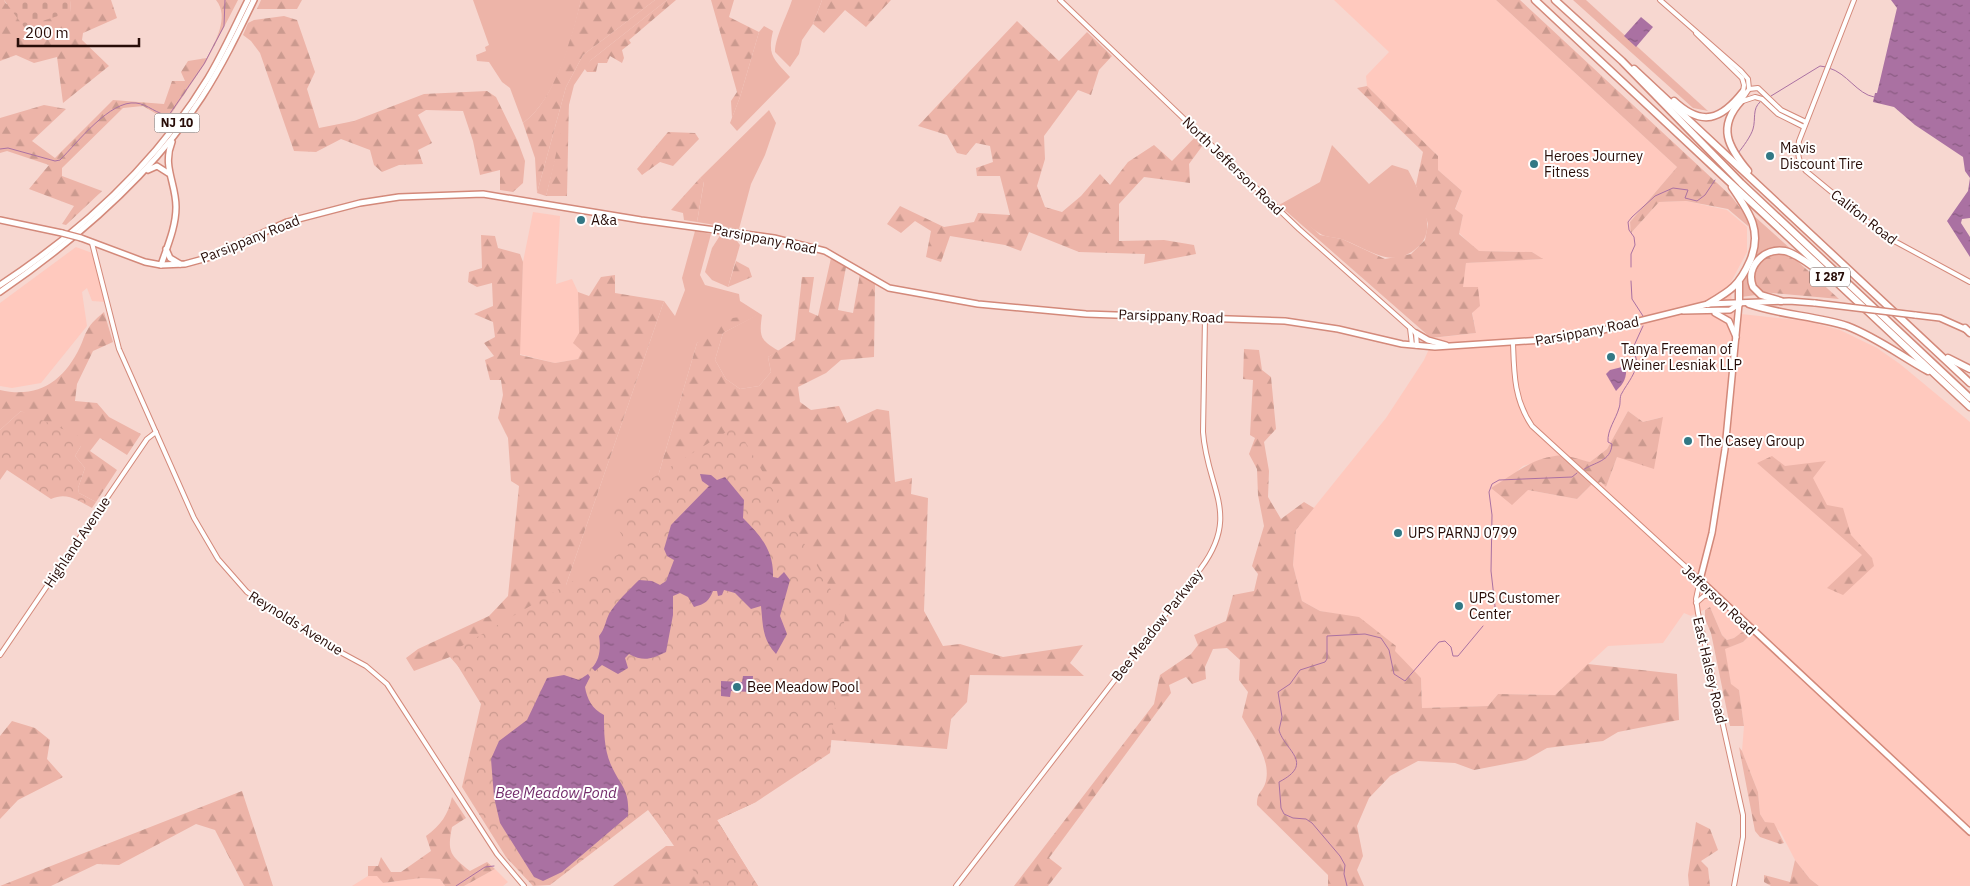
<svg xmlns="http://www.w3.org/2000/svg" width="1970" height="886" viewBox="0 0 1970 886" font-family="'IBM Plex Sans',sans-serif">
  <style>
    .built { fill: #ffc9be; fill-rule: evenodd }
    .grass { fill: #edb4a8 }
    .forest { fill: url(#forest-firs) }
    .cemetery { fill: url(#cemetery-stones) }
    .park { fill: url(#park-crowns) }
    .water { fill: url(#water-ripples) }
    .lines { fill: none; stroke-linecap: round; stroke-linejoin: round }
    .stream { stroke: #aa71a2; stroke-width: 1 }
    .minor-casing { stroke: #d3897a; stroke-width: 6 }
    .major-casing { stroke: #d3897a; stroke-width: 8 }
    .highway-casing { stroke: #d3897a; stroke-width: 9 }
    .minor { stroke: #fff; stroke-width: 4 }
    .major { stroke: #fff; stroke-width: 5 }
    .highway { stroke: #fff; stroke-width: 6 }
    .major-bridge-casing { stroke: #d3897a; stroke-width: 8; stroke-linecap: butt }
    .major-bridge { stroke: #fff; stroke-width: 5 }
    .poi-dot { fill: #327885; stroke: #fff; stroke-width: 2 }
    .labels { text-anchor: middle; stroke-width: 4; stroke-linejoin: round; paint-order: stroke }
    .shield { fill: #fff; stroke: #685652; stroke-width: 1 }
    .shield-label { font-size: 12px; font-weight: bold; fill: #280d08 }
    .poi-label { font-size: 14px; fill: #280d08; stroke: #fff; text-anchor: start }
    .street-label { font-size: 14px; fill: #280d08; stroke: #fff }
    .water-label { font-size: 15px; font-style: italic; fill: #742e6c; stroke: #fff }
  </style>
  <defs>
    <pattern id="forest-firs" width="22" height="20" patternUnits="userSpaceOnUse" patternTransform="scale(1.25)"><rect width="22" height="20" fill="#edb4a8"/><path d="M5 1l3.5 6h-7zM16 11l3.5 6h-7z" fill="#cb9a8f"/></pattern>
    <pattern id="cemetery-stones" width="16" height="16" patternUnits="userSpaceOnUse" patternTransform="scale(1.25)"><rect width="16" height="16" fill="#edb4a8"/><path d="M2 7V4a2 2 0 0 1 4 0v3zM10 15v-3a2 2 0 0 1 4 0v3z" fill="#cb9a8f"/></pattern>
    <pattern id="park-crowns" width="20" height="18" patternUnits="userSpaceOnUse" patternTransform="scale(1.25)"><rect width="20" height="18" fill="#edb4a8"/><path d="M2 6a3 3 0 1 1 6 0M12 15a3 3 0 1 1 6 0" fill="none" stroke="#cb9a8f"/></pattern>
    <pattern id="water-ripples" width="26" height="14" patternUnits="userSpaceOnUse" patternTransform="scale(1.25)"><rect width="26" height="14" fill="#aa71a2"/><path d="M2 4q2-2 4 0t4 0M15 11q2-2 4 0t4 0" fill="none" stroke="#8a5b82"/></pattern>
  </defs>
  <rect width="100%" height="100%" fill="#f7d7d0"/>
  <g class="built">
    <path d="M1334 0H1496L1677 167 1630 222 1632 232 1659 202 1686 201 1727 210 1747 227V252L1731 282 1732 313 1806 321 1840 330 1877 348 1900 364 1970 422V886H1819L1810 879 1795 860 1780 831 1765 822 1760 814 1758 792 1742 751 1744 726 1739 690 1731 685 1724 649 1743 642 1748 637 1745 631 1734 638 1727 640 1722 635 1710 607 1691 616 1684 613 1663 643 1608 646 1555 695 1498 694 1488 706 1422 708 1421 678 1359 618 1320 611 1302 601 1293 565 1296 530 1386 418 1424 360 1434 338 1476 333 1472 312 1478 287H1462L1466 263 1542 259 1532 252 1478 251 1459 233 1463 215 1455 210 1462 191 1438 170V156L1367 86 1366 76 1389 52ZM1628 411 1643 422 1662 417 1617 457 1606 487 1601 482 1591 485 1577 499 1528 490 1492 488 1512 476 1523 466 1556 456 1590 462 1607 449Z"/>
    <polygon points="533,212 560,216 556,284 572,279 578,292 579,333 582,351 578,359 555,363 519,354 523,262"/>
    <polygon points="76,247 95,254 106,302 92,301 87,288 82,292 87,326 41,383 12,388 0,386 0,303"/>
    <polygon points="495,869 508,882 503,886 464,886"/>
    <polygon points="368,876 378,876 383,883 421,878 440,879 445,886 352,886"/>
  </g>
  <g class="grass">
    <path d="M473 0H581C572 39 556 99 523 123L510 88 502 82 489 62 477 61 476 55 486 51 485 47 489 45Z"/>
    <polygon points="655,0 667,0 591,60 574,85 546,196 537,193 566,87 583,55"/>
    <path d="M792 0H822L813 24 802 40 799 54 790 67 775 52C775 37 787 16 792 0Z"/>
    <path d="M764 26 773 31C767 56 774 59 790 77L737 131 730 123 740 97 759 32Z"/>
    <polygon points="769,110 776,123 765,155 751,184 739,229 697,222 704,182 700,178"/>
    <path d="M1332 145 1369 184 1392 165 1408 170C1418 188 1438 227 1420 245 1394 271 1372 251 1344 240 1337 237 1325 238 1319 233 1302 222 1299 212 1279 205L1320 182Z"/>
    <path d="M1753 215 1793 251 1787 250 1758 258 1753 291 1756 295 1741 297C1740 263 1768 256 1753 215Z"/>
    <path d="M695 231 711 234 700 275 705 285 739 294 740 301 762 315C759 337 760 340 779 351L768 357 771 372 759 386 740 389 726 379 715 360 723 333 757 315 697 343 659 473 612 611 550 640 567 582 664 301 675 316 685 290 682 278Z"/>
    <polygon points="721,234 734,237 740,245 728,287 712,280 705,272 712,248"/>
  </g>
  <g class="forest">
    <polygon points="0,0 4,0 6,4 70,12 71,0 111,0 117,18 83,33 82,40 109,66 63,103 57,57 34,63 16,55 0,61"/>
    <path d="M216 0H238L206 62 167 120 143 106 123 108 62 168V176L102 191 66 225 62 224 74 206 29 189 49 165 7 151 0 153V118L44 105 66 109 32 141 55 158 113 100 164 104 172 81H185L181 72 188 61 207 58C215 42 230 17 216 0Z"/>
    <polygon points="261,0 302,0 297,9 257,9"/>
    <path d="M581 0H655L583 55 566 87 537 193 535 158 523 123C556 99 571 38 581 0Z"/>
    <polygon points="667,0 676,0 629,40 631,43 622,50 624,58 622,63 610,56 607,63 598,63 596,72 587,72 584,68 591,60"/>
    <polygon points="711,0 734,0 729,17 759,32 740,97 732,118 731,101 737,92"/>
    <polygon points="822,0 891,0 866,27 845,10 824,33 813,24"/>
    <polygon points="1496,0 1520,0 1731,196 1748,218 1748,226 1728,209 1686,201 1659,202 1631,233 1630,222 1677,167"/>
    <polygon points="1573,0 1586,0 1708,111 1693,108"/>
    <polygon points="284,16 297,20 315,72 307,89 319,128 354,121 424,94 487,91 496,97 518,142 525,161 523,183 513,192 500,190 500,170 480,175 473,141 463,111 426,110 418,115 432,143 418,150 423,164 399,165 382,172 374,165 370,150 341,139 316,152 294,151 260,53 251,41 243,35 248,23 254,20"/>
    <polygon points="1017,21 1059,61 1087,32 1112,56 1099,70 1091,95 1078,90 1044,136 1045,159 1037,186 1045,207 1062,212 1081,196 1100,174 1110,185 1128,162 1154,145 1172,161 1198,134 1203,145 1189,164 1190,183 1144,177 1119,204 1119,241 1164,240 1194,245 1196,254 1144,264 1145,254 1079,252 1029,232 1021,251 1005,245 950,236 941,262 926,257 931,231 915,221 901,233 887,224 900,206 944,227 974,222 978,213 1010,215 1000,176 977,176 976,168 993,162 990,146 976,143 966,155 957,153 947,135 918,126"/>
    <polygon points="1367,86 1438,156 1438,170 1462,191 1455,209 1463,215 1459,234 1479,251 1532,252 1543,259 1466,263 1463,287 1478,287 1480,306 1472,313 1476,333 1431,338 1279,205 1293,210 1320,235 1342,239 1385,259 1411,254 1425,240 1428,224 1416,185 1423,152 1357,88"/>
    <polygon points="569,99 567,196 546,196"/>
    <polygon points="668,132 695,133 699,139 673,166 660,162 642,175 637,169"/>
    <polygon points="700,178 704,181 697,222 684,220 683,213 671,210"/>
    <polygon points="481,235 495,236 498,248 520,254 523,262 520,355 555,363 578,359 582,351 573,343 579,333 578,292 589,296 601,277 615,275 615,293 664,301 567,582 550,640 486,698 450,657 414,671 406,658 418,649 489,616 508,596 519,486 511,481 508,438 498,418 503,395 501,380 490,380 485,360 494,356 484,343 495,337 493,322 474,314 493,306 492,283 477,287 468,282 469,272 482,268"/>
    <path d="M1785 254 1794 258 1839 299 1762 292 1754 281C1753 264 1768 252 1785 254Z"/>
    <polygon points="831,258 846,267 838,310 853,313 860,274 875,284 874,357 841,360 826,373 798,387 800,402 811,410 839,406 847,423 877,409 889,411 895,482 912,478 911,494 928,498 924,611 943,646 960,644 1003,657 1083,645 1070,663 1084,676 970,675 967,702 951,719 947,749 831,740 612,611 659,473 697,343 732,318 758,315 723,333 715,360 726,379 740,389 759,386 771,372 768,357 795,340 802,277 814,277 809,312 818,316"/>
    <polygon points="736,261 749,268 752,277 728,287"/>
    <path d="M104 312 113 342 93 351 77 384 75 401 97 403 109 417 141 434 127 455 100 438 90 451 117 470 96 502 79 493 78 488 85 468 75 456 81 446 21 411 0 430V390C38 399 64 381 80 347 83 341 84 335 88 329 91 323 98 317 104 312Z"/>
    <path d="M1244 349 1259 350 1262 370 1271 377 1276 429 1264 442 1269 471 1268 497 1281 519 1304 502 1314 508 1296 530 1293 565 1302 601 1320 611 1359 617 1396 646 1395 651 1421 678 1422 708 1488 706 1498 694 1555 695 1588 664 1677 674 1679 720 1618 732 1603 741 1547 748 1526 760 1474 770 1455 763 1418 761 1390 776 1369 798 1357 826 1363 856 1357 870 1364 886H1328V875L1257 805C1257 792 1261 794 1265 784 1273 761 1252 735 1242 717L1248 692 1239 680 1240 660 1227 648 1213 649 1205 667 1206 679 1192 684 1186 677 1169 685 1171 693 1049 858 1062 868 1048 886H1014L1154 704 1160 675 1191 654 1198 645 1194 635 1226 621 1233 595 1254 591 1258 574 1252 566 1264 526 1258 495 1257 469 1249 454 1255 438 1250 435 1253 380 1243 379Z"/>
    <path d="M1628 411 1643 422 1663 417 1654 469 1617 457 1606 487 1601 482 1591 485 1577 499 1528 490 1512 505 1491 488C1512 476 1530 459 1555 456 1565 454 1580 460 1590 462L1607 449Z"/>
    <polygon points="1772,456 1785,466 1826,461 1813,478 1827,505 1843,508 1851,535 1872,558 1874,566 1843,595 1827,588 1862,555 1757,463"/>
    <polygon points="1710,607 1722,635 1727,640 1734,638 1745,630 1748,637 1743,642 1725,649 1731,684 1739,690 1744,726 1730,726 1711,633 1705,619 1705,610"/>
    <polygon points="12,721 35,728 50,740 47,759 63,777 18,800 0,819 0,736"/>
    <polygon points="1739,747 1742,751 1758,792 1760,814 1765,822 1774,823 1784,843 1780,844 1760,837 1755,831"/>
    <polygon points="242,791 273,886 244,886 215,830 196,824 119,865 97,864 51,886 0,886"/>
    <path d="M452 797 466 818 452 827C447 852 450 855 470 871L487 862 495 869 464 886H445L440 879 421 878 383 883 377 876H368V866H378L381 857 391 872H401L431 851 426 836C441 825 448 815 452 797Z"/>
    <polygon points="756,802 717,820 758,886 613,886 666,846 674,846 654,817"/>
    <polygon points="1696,822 1710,829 1718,850 1701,861 1708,868 1710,886 1689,886 1688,875"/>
    <polygon points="1795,860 1810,879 1819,886 1771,886 1764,882 1764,875 1790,882"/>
  </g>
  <polygon class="cemetery" points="4,0 71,0 70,12 24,27"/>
  <g class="park">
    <path d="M21 411 81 437V446L75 456 85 468 78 488 79 493 96 502 92 508C77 500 67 492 51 499L7 470 0 480V430Z"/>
    <polygon points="736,426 845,614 830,753 756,802 717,820 758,886 705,886 648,810 550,885 533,886 506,857 462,787 481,704 450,653 629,548 606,507"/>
  </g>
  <g class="water">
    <polygon points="1891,0 1970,0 1970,218 1962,219 1961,223 1970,237 1970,257 1947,221 1968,191 1970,178 1965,171 1963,157 1915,125 1894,107 1873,102 1875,93 1877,93 1897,8"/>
    <polygon points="1641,17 1653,27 1636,47 1624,36"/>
    <path d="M1626 366C1627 378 1624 383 1616 391L1606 374 1610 370Z"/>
    <path d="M700 474 711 475 717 480 725 477 744 500 743 518C761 536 774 551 773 577L778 578 784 572 790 580 780 616 787 634 776 654C762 639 763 625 761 606L751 609 735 593 724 590 722 595 718 596 717 591H713C709 601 705 604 694 607L688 597 680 593 673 596V615L666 652C651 659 644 662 629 654L625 658 628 668 618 674 602 665 595 671 592 668C600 659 601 647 599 636 605 629 605 622 609 614 617 601 628 591 639 580L652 581 660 585 666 581 674 560 667 556 664 549 671 525 709 486 702 481Z"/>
    <path d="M588 674 590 677 585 687C587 699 592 709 604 715 604 732 604 749 611 765 621 787 630 789 628 816L562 872 543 881 534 877 500 823 494 797 491 759 499 741 527 720 547 678 564 675 579 680Z"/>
    <polygon points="743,676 753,676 752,692 731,691 730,697 721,696 721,681 742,682"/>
  </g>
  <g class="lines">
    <g class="stream">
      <path d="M1829 68C1847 73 1857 94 1874 97"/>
      <polyline points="1771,96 1820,66 1826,67"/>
      <path d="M0 149 8 148 55 161 60 160C78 142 110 100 136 103 148 104 157 115 169 115L204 64 224 26 225 0"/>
      <path d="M1738 153C1743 147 1751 136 1753 129 1756 119 1752 109 1760 102"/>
      <polyline points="1631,267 1631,254 1635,245 1634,237 1629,230 1628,222 1632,217 1655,196 1673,188 1688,190 1685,198 1697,201 1705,195 1715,180"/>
      <polyline points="1631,281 1632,299 1643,316"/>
      <path d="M1583 470C1594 462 1611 462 1612 444L1608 442C1607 430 1616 419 1619 408 1621 403 1619 397 1622 393 1629 380 1644 365 1632 350L1643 326"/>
      <polyline points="1489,620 1493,616 1495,606 1491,571 1492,515 1489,492 1492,484 1499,480 1572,477 1577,473"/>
      <polyline points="456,886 485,867 494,866"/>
      <path d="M1347 886 1344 874 1345 865 1340 856 1312 823 1306 819 1293 818 1284 814 1281 808 1279 782C1316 763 1284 750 1279 730L1282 717 1278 692 1290 684 1300 670 1325 662 1327 659V636L1365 634 1381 638 1389 650 1394 674 1405 681 1439 642 1445 641 1451 647 1453 656H1458L1483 626"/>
    </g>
    <defs>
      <g id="minor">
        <polyline points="1060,0 1299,229 1416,333 1417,346"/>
        <polyline points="1660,0 1741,71 1748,79 1749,89 1741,101"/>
        <path d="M1854 0 1799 141C1797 153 1798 162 1806 171L1885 236 1970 282"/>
        <polyline points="1696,33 1742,78 1744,85 1743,92"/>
        <polyline points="1749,89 1758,88 1781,110 1806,122"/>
        <polyline points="1743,101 1755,97 1762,99 1778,114 1804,127"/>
        <polyline points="92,243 119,349 194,518 218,559 247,592 329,646 366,666 387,684 497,854 524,886"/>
        <polyline points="1410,328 1412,345"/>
        <path d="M1513 343C1514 373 1514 400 1532 426L1700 580 1696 599 1698 613 1743 815V837L1734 886"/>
        <polyline points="1696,603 1704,596 1716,595"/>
        <polyline points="0,655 147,439 156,432"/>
        <path d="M956 886 1201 568C1241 514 1207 489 1203 432L1205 318"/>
      </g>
      <g id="major">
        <polyline points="148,170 157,166 168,173"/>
        <polyline points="0,220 62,233"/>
        <polyline points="81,238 145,262 161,265 185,264 207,258 287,222 360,203 399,197 483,194 641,220 774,238 825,251 889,288 978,304 1086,314 1285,321 1338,329 1402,344 1435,347 1558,339 1599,331 1708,304 1789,301 1815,303"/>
        <polyline points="166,249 170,258 180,264"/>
        <path d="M161 265C167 247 176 227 176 207 176 183 162 166 172 142"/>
        <path d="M0 285C82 231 157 162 208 78 223 53 235 26 248 0"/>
        <path d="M0 292C77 239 151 176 202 97 222 66 238 33 254 0"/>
        <polyline points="1739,304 1725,449 1712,533 1700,580 1970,832"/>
        <polyline points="1683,311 1730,310 1739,304"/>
        <polyline points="1715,313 1729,321 1736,337"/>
        <polyline points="1915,315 1940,318 1967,330"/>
        <polyline points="1416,333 1428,340 1446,345"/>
      </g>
      <g id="highway">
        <polyline points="1535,0 1970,407"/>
        <polyline points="1555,0 1622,61 1741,183 1970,398"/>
        <polyline points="1634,69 1970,383"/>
        <path d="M1674 101C1702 127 1721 120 1743 92"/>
        <path d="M1741 101C1717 127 1728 147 1748 171"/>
        <path d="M1781 301 1761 295 1753 287C1745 267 1764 247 1785 251 1797 254 1809 264 1819 271"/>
        <path d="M1708 304C1730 291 1739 286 1750 261 1763 231 1749 212 1732 187"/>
        <polyline points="1739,304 1739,283"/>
        <path d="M1749 304C1781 315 1815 316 1847 326 1876 337 1901 356 1928 371"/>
        <polyline points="1965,328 1970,333"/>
        <polyline points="1948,358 1970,369"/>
      </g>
    </defs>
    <use href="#minor" class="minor-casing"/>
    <use href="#major" class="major-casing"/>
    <use href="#highway" class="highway-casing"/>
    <use href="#minor" class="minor"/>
    <use href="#major" class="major"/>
    <use href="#highway" class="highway"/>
    <defs>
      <g id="major-bridge">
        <polyline points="62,233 81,238"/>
        <polyline points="1815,303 1915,315"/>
      </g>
    </defs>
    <use href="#major-bridge" class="major-bridge-casing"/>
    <use href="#major-bridge" class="major-bridge"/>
  </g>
  <g class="poi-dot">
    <circle cx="1770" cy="156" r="5"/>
    <circle cx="1534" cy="164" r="5"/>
    <circle cx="581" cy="220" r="5"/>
    <circle cx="1611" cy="357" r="5"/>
    <circle cx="1688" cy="441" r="5"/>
    <circle cx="1398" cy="533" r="5"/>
    <circle cx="1459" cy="606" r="5"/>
    <circle cx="737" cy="687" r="5"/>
  </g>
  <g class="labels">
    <g class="shield">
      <rect x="154.5" y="113.5" width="45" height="19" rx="4"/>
      <rect x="1810" y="267.5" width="40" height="19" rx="4"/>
    </g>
    <g class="shield-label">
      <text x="177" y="127">NJ 10</text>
      <text x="1830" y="281">I 287</text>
    </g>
    <g class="poi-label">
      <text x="1780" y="153">Mavis<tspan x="1780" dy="16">Discount Tire</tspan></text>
      <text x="1544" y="161">Heroes Journey<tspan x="1544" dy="16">Fitness</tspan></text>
      <text x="591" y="225">A&amp;a</text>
      <text x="1621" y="354">Tanya Freeman of<tspan x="1621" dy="16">Weiner Lesniak LLP</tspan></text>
      <text x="1698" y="446">The Casey Group</text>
      <text x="1408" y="538">UPS PARNJ 0799</text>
      <text x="1469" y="603">UPS Customer<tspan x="1469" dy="16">Center</tspan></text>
      <text x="747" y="692">Bee Meadow Pool</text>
    </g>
    <g class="street-label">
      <text transform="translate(1233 166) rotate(44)" y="5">North Jefferson Road</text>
      <text transform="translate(1864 217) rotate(38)" y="5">Califon Road</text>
      <text transform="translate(250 239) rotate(-22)" y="5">Parsippany Road</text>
      <text transform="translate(765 239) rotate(11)" y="5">Parsippany Road</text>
      <text transform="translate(1171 316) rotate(2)" y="5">Parsippany Road</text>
      <text transform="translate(1587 331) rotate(-11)" y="5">Parsippany Road</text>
      <text transform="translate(77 542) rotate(-56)" y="5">Highland Avenue</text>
      <text transform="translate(1719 600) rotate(43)" y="5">Jefferson Road</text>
      <text transform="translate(296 623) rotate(32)" y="5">Reynolds Avenue</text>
      <text transform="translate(1157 625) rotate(-52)" y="5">Bee Meadow Parkway</text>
      <text transform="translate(1710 670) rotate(77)" y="5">East Halsey Road</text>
    </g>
    <g class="water-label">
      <text x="556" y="798">Bee Meadow Pond</text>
    </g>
  </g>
  <path d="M18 38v8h121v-8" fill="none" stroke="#280d08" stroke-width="2.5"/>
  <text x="25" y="38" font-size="15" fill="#280d08" stroke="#ffffff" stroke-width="4" paint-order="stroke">200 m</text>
</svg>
